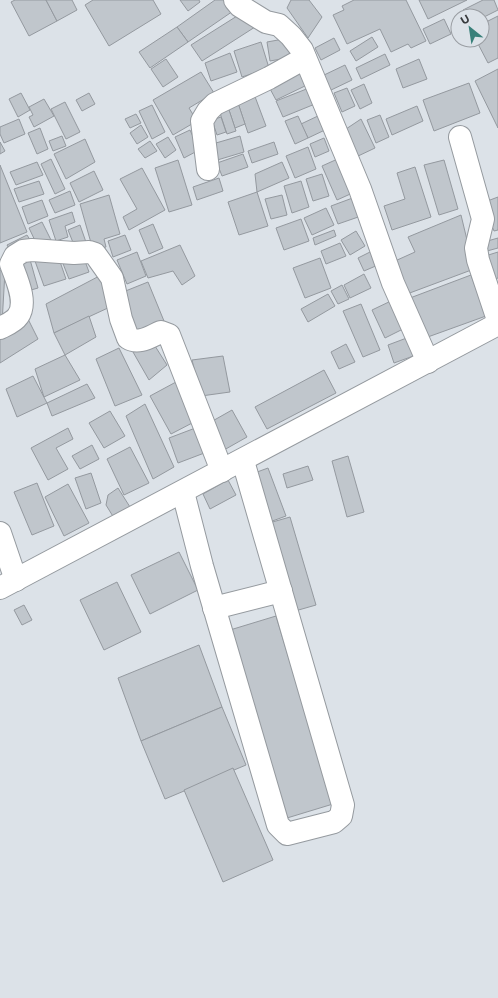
<svg xmlns="http://www.w3.org/2000/svg" width="498" height="998" viewBox="0 0 498 998" font-family="Montserrat,sans-serif">
  <style>
    .building { fill: #c0c6cc; stroke: #94999f }
    .lines { fill: none; stroke-linecap: round; stroke-linejoin: round }
    .minor-casing { stroke: #959a9f; stroke-width: 24 }
    .minor { stroke: #fff; stroke-width: 22 }
  </style>
  <rect width="100%" height="100%" fill="#dce2e8"/>
  <g class="building">
    <polygon points="15,0 46,0 57,21 29,36 11,2"/>
    <polygon points="46,0 72,0 77,10 57,21"/>
    <polygon points="93,0 153,0 161,14 109,46 85,5"/>
    <polygon points="180,0 199,0 200,2 188,11"/>
    <polygon points="215,0 230,0 236,9 188,42 177,27"/>
    <polygon points="291,0 309,0 322,17 308,38 287,8"/>
    <polygon points="354,0 406,0 426,41 411,48 408,44 391,52 380,29 347,44 333,15 344,10 342,6"/>
    <polygon points="419,0 467,0 428,19"/>
    <polygon points="483,0 494,0 498,10 482,18 482,16 466,16 463,10"/>
    <polygon points="245,11 255,27 202,61 191,45"/>
    <polygon points="498,16 498,58 488,63 476,40 482,40 482,24"/>
    <polygon points="444,19 451,34 430,44 423,29"/>
    <polygon points="177,27 188,42 150,68 139,52"/>
    <polygon points="372,37 378,47 356,61 350,51"/>
    <polygon points="289,38 292,57 270,61 267,42"/>
    <polygon points="334,38 340,50 321,60 315,48"/>
    <polygon points="261,42 269,68 242,77 234,51"/>
    <polygon points="230,53 237,72 211,81 205,63"/>
    <polygon points="385,54 390,65 361,79 356,68"/>
    <polygon points="166,59 178,77 163,87 151,69"/>
    <polygon points="419,59 427,79 403,88 396,69"/>
    <polygon points="345,65 352,80 329,91 322,76"/>
    <polygon points="299,69 307,85 276,100 268,85"/>
    <polygon points="498,69 498,128 475,81"/>
    <polygon points="201,72 214,93 189,108 197,121 173,135 153,100"/>
    <polygon points="469,83 480,113 434,131 423,100"/>
    <polygon points="364,84 372,103 360,109 351,90"/>
    <polygon points="309,88 315,104 283,117 276,101"/>
    <polygon points="347,88 355,106 342,112 334,93"/>
    <polygon points="21,93 30,110 18,117 9,99"/>
    <polygon points="89,93 95,104 82,111 76,100"/>
    <polygon points="254,94 266,126 248,133 237,100"/>
    <polygon points="44,99 54,116 34,127 29,117 33,115 29,107"/>
    <polygon points="237,100 245,124 235,128 227,104"/>
    <polygon points="65,102 80,132 66,139 51,109"/>
    <polygon points="152,105 165,132 152,139 139,111"/>
    <polygon points="417,106 423,121 392,135 386,119"/>
    <polygon points="228,107 236,131 227,134 219,110"/>
    <polygon points="136,114 141,123 130,128 125,119"/>
    <polygon points="320,115 327,129 308,138 301,124"/>
    <polygon points="380,115 389,137 376,143 367,120"/>
    <polygon points="298,116 308,138 295,144 285,121"/>
    <polygon points="221,117 226,132 217,135 212,120"/>
    <polygon points="19,119 25,134 4,143 0,134 0,127"/>
    <polygon points="361,119 375,148 356,157 343,131"/>
    <polygon points="141,125 148,137 137,144 130,133"/>
    <polygon points="40,128 48,149 37,154 28,133"/>
    <polygon points="190,130 199,150 184,158 175,137"/>
    <polygon points="62,136 66,146 53,151 49,141"/>
    <polygon points="240,136 244,152 214,161 209,145"/>
    <polygon points="168,137 176,150 165,158 156,144"/>
    <polygon points="324,138 329,151 315,157 310,144"/>
    <polygon points="85,139 95,162 66,179 54,154"/>
    <polygon points="150,141 157,151 145,158 138,149"/>
    <polygon points="0,142 5,151 0,154"/>
    <polygon points="274,142 278,154 252,163 248,151"/>
    <polygon points="308,147 316,169 295,178 286,156"/>
    <polygon points="243,154 248,167 222,176 217,163"/>
    <polygon points="342,157 357,191 337,200 322,166"/>
    <polygon points="51,159 65,189 55,194 41,164"/>
    <polygon points="178,160 192,205 169,212 155,168"/>
    <polygon points="444,160 458,209 439,215 424,165"/>
    <polygon points="37,162 43,175 16,185 10,172"/>
    <polygon points="282,162 289,178 257,192 255,174"/>
    <polygon points="0,165 27,232 0,243"/>
    <polygon points="415,167 431,217 392,230 384,206 405,199 397,173"/>
    <polygon points="142,168 165,210 129,230 123,217 137,209 120,179"/>
    <polygon points="94,171 103,190 79,202 70,183"/>
    <polygon points="322,174 329,196 313,201 306,179"/>
    <polygon points="219,178 223,191 197,200 193,187"/>
    <polygon points="39,181 44,194 19,202 14,189"/>
    <polygon points="301,181 309,207 292,213 284,186"/>
    <polygon points="70,191 75,205 55,213 49,200"/>
    <polygon points="257,192 268,226 239,235 228,202"/>
    <polygon points="109,195 120,234 104,239 106,247 93,250 80,204"/>
    <polygon points="282,195 287,215 271,219 265,199"/>
    <polygon points="358,196 364,215 338,224 331,206"/>
    <polygon points="498,197 498,230 494,231 482,203"/>
    <polygon points="42,200 48,216 28,224 22,207"/>
    <polygon points="326,208 334,225 312,235 304,218"/>
    <polygon points="72,212 75,222 65,226 68,237 56,241 49,220"/>
    <polygon points="461,215 474,269 407,294 395,261 415,252 408,237"/>
    <polygon points="301,219 309,241 284,250 276,228"/>
    <polygon points="42,222 52,242 39,249 29,228"/>
    <polygon points="153,224 163,248 149,254 139,230"/>
    <polygon points="80,225 87,245 76,250 68,230"/>
    <polygon points="334,230 336,236 315,245 313,238"/>
    <polygon points="356,231 365,246 350,255 341,240"/>
    <polygon points="27,235 32,243 12,254 7,245"/>
    <polygon points="125,235 131,250 113,257 108,241"/>
    <polygon points="498,238 498,248 487,251 484,242"/>
    <polygon points="340,243 346,256 326,264 321,251"/>
    <polygon points="180,245 195,276 182,285 173,271 148,278 141,261"/>
    <polygon points="372,251 378,265 364,271 358,258"/>
    <polygon points="137,252 146,276 127,284 117,260"/>
    <polygon points="498,252 498,278 489,281 482,257"/>
    <polygon points="57,253 66,279 44,286 35,261"/>
    <polygon points="82,253 89,272 69,279 62,261"/>
    <polygon points="29,256 38,288 24,292 14,261"/>
    <polygon points="320,258 331,288 305,298 293,268"/>
    <polygon points="0,270 5,271 2,324 0,324"/>
    <polygon points="105,273 110,307 54,333 46,304"/>
    <polygon points="364,274 371,288 350,298 344,285"/>
    <polygon points="471,275 486,316 425,338 410,298"/>
    <polygon points="148,282 164,321 134,333 118,294"/>
    <polygon points="342,285 349,299 338,304 331,291"/>
    <polygon points="328,294 335,306 308,322 301,309"/>
    <polygon points="393,300 407,327 385,338 372,310"/>
    <polygon points="361,304 380,350 363,357 343,311"/>
    <polygon points="26,315 38,339 0,363 0,336"/>
    <polygon points="89,316 96,337 65,355 54,333"/>
    <polygon points="412,336 419,354 394,363 388,345"/>
    <polygon points="346,344 355,362 339,369 331,352"/>
    <polygon points="155,346 167,365 149,380 133,352"/>
    <polygon points="119,348 142,395 115,406 96,359"/>
    <polygon points="65,355 80,380 44,397 35,369"/>
    <polygon points="223,356 230,392 201,396 192,360"/>
    <polygon points="324,370 336,393 267,429 255,407"/>
    <polygon points="33,376 47,403 17,417 6,389"/>
    <polygon points="176,382 196,421 171,434 150,396"/>
    <polygon points="87,384 95,398 52,416 47,403"/>
    <polygon points="145,404 174,467 153,479 126,416"/>
    <polygon points="232,410 247,437 224,450 209,423"/>
    <polygon points="110,411 125,436 104,448 89,423"/>
    <polygon points="198,427 207,452 178,463 169,438"/>
    <polygon points="68,428 73,439 56,448 68,469 48,480 31,448"/>
    <polygon points="92,445 99,459 80,469 72,456"/>
    <polygon points="130,447 149,483 124,495 107,459"/>
    <polygon points="348,456 364,512 347,517 332,461"/>
    <polygon points="308,466 313,480 287,488 283,474"/>
    <polygon points="268,468 286,516 267,523 249,475"/>
    <polygon points="91,473 101,503 86,509 75,478"/>
    <polygon points="228,480 236,495 210,509 203,494"/>
    <polygon points="37,483 54,526 32,535 14,492"/>
    <polygon points="68,484 89,523 64,536 45,497"/>
    <polygon points="118,488 130,507 114,518 106,505 108,495"/>
    <polygon points="290,517 316,605 295,611 269,523"/>
    <polygon points="179,552 198,590 150,614 131,575"/>
    <polygon points="117,582 141,632 104,650 80,600"/>
    <polygon points="24,605 32,620 22,625 14,610"/>
    <polygon points="276,616 333,804 287,818 230,630"/>
    <polygon points="199,645 222,707 141,741 118,678"/>
    <polygon points="222,707 246,765 165,799 141,741"/>
    <polygon points="233,768 273,860 223,882 184,790"/>
  </g>
  <g class="lines">
    <defs>
      <g id="minor">
        <polyline points="235,0 240,6 266,22 279,25 291,36 302,50 360,189 393,283 428,362"/>
        <polyline points="460,137 483,219 476,248 478,260 498,320"/>
        <polyline points="208,169 202,121 208,111 215,104 269,78 305,58"/>
        <path d="M0 328C6 325 14 322 18 316 28 302 16 278 11 264L15 256 23 251 32 250 74 253 89 252 95 254 112 278 121 319 128 338C139 345 151 336 161 332L169 335 222 471"/>
        <polyline points="183,492 202,566 278,825 287,834 334,822 341,816 343,805 243,461"/>
        <polyline points="0,533 16,580"/>
        <polyline points="0,588 498,324"/>
        <polyline points="214,608 281,591"/>
      </g>
    </defs>
    <use href="#minor" class="minor-casing"/>
    <use href="#minor" class="minor"/>
  </g>
  <g transform="translate(470 28) rotate(330)"><circle r="19" fill="#dce2e8" stroke="#9a9ea3"/>
  <path d="M0-3L7 15L0 10L-7 15Z" fill="#39807a"/>
  <text y="-6" font-size="11" font-weight="bold" text-anchor="middle" fill="#37393c">U</text>
  </g>
</svg>
